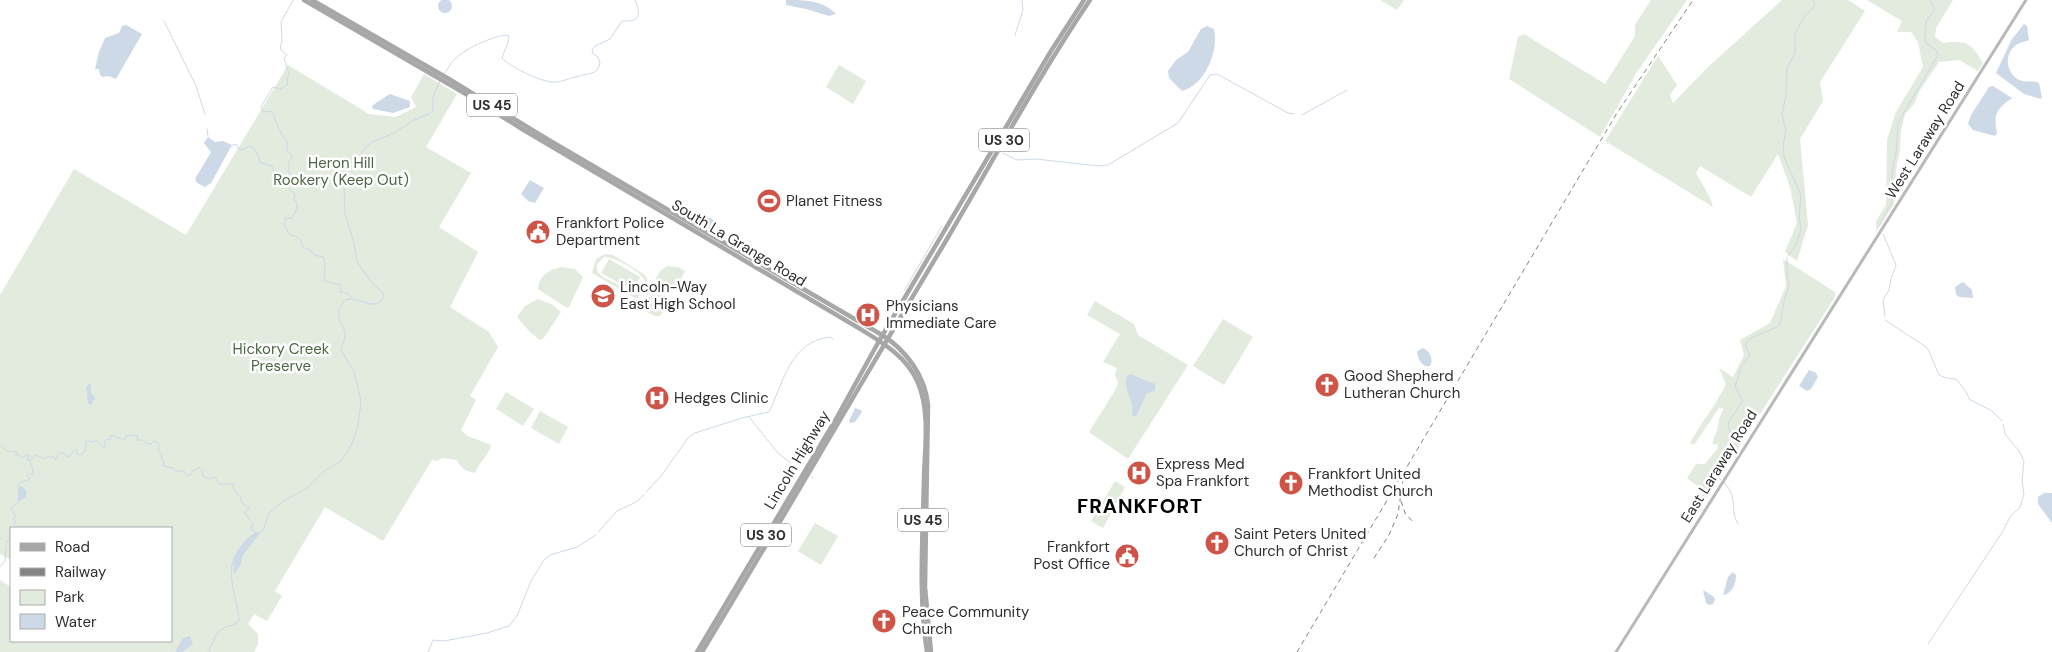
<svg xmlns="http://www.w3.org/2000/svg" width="2052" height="652" viewBox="0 0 2052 652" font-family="'DM Sans',sans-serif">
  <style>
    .green { fill: #e3eade; fill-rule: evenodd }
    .water { fill: #cdd9e7 }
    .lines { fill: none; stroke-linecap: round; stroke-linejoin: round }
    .stream { stroke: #cdd9e7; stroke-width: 1 }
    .secondary { stroke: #b9b9b9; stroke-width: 3 }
    .primary { stroke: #a7a7a7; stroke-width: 4.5 }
    .rail { stroke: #848484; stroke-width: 1; stroke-dasharray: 5 4; stroke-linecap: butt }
    .labels { text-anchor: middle; stroke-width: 5; stroke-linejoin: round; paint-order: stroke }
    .shield { fill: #fff; stroke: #6d6d6d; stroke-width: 1 }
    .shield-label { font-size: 14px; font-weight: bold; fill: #2f2f2f }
    .street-label { font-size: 15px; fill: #2f2f2f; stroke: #fff }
    .park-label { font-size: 15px; fill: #4c6542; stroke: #fff }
    .poi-label { font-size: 15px; fill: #2f2f2f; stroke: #fff; text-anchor: start }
    .district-label { font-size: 20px; font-weight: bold; letter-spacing: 1px; fill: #000; stroke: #fff }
  </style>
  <rect width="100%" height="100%" fill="#fff"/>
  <g class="green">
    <polygon points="1380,0 1404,0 1397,10"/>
    <polygon points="1651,0 1687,0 1637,72 1600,137 1509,79 1518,37 1524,34 1605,84 1635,36 1635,25"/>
    <path d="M1782 0H1848L1865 11 1820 82 1823 101 1800 139 1808 225 1797 261 1785 252 1797 223 1790 187 1778 154 1751 197 1700 166 1696 173C1702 185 1710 194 1713 207L1605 141 1658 56 1677 85 1670 95 1673 103 1708 67Z"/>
    <path d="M1867 0H1953L1936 28 1935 37 1943 43C1967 40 1971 43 1983 63L1978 71 1959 60 1939 62 1920 90 1914 104 1905 114 1901 131 1900 149 1896 170 1894 204 1876 232V221L1886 205 1887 140 1896 112 1923 67 1918 42 1911 32H1897L1902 21Z"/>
    <path d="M288 65 369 114 396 117 416 107 411 97 424 74 457 94 426 147 471 173 439 227 478 252 450 307 489 332 498 347 470 396 476 400 461 430 468 436 491 445C489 456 479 462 475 473 466 471 461 469 457 460L443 458 437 461 432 460 383 541 325 507 275 591 282 596 267 621 254 614 248 624 258 634V644L254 652H0V580L11 587V641H171V528H11V560L0 554V295L74 169 186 235Z"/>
    <polygon points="839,65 866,81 853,104 826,87"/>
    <path d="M605 254 613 255 645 275C652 287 642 290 637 299L592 273 596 259ZM604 257C613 256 642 272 645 281 644 301 624 288 615 283 610 280 601 277 598 272 596 268 597 267 597 264Z"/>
    <polygon points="609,259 640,277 632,290 601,273"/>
    <path d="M1783 259 1835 292V297L1703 503 1701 489 1687 478 1696 464H1705L1718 448 1717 444 1713 445C1713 439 1714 438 1716 433 1720 423 1717 419 1724 409L1719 408 1694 445 1690 443C1701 423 1716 405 1726 384L1719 368 1733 377 1744 355 1740 340 1770 323 1786 286Z"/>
    <polygon points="668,266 678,267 685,271 676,289 673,289 655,280 661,270"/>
    <path d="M562 267 575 269 583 277 569 307 567 308 538 289C539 275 550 269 562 267Z"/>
    <polygon points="653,295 661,295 670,300 660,316 655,316 642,309 645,301"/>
    <polygon points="538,299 553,305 561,312 543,339 540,340 530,332 517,317 525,306"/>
    <polygon points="1095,301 1134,324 1138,335 1188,365 1128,459 1089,432 1116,389 1118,382 1115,375 1117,368 1103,362 1120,334 1087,315"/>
    <polygon points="1223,319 1253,337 1224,385 1193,366"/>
    <polygon points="506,392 534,409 523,426 496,409"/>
    <polygon points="540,411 568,427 559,444 531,428"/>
    <polygon points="1115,481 1125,487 1103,528 1091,521"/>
    <polygon points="815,523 838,536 821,565 798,551"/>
  </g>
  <g class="water">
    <circle cx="445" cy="6" r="7"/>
    <path d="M786 0C805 0 823 0 836 14L829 16 806 9 786 5Z"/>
    <path d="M2024 24 2027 26 2029 40C2025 42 2019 42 2015 46 2004 55 2006 73 2019 80 2026 83 2033 80 2039 83L2042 97 2041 99 2024 94 1996 73 2012 39Z"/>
    <polygon points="126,25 142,34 116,79 108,76 103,77 100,75 99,69 95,69 99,52 105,38 119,33 122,26"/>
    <path d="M1207 26 1214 29C1219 51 1205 85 1182 91L1169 78 1168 71 1176 60 1188 52 1201 29Z"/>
    <path d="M1993 86 2012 98C1997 109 1993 113 1997 133L1995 136 1973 130 1968 124 1971 115 1989 87Z"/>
    <path d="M390 94 410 101V107L393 113 373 109 372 106C374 104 388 95 390 94Z"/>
    <polygon points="208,137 215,142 223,141 232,145 211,183 205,187 197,183 195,179 211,152 204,143"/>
    <polygon points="530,180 544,188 535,203 528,201 521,194"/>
    <polygon points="704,214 718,223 715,229 711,230 700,223"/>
    <polygon points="1963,282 1972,290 1973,298 1959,297 1956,294 1955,287"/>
    <path d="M1422 348C1430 350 1434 359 1430 366 1422 368 1418 359 1417 352Z"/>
    <polygon points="1809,370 1816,373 1818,377 1811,389 1807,391 1799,386"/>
    <path d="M1130 374 1155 384V391L1147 393 1136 416H1133C1131 412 1133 409 1132 404 1129 394 1124 387 1127 376Z"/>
    <path d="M89 384H91V393L95 398 91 405 88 403C87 398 88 393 86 388Z"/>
    <polygon points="855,408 861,410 862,412 855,422 850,423 849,421"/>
    <polygon points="21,486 26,490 26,497 18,502 18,489"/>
    <polygon points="2044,493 2052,493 2052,523 2038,504 2038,497"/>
    <path d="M256 532 260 533 243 555 240 566 234 574C230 557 242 541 256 532Z"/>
    <path d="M1733 572 1736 575C1736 584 1732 594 1723 595L1728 577Z"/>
    <polygon points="1703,590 1714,597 1715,600 1713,604 1709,605 1706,603"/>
    <polygon points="190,636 193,644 182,652 175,652 183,638"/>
  </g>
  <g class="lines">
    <g class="stream">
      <path d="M293 0 281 22 282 40 280 49 287 55 284 58 289 74 287 78 288 84 281 89 273 87 261 107 264 112 271 111C276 118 275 124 281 131V134L287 141V151L291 154 292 158C287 163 289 164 289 169 290 183 281 183 295 194L294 199C300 204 296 211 292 218H286L284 225 290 235C297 236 302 239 303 247L311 251 314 255 323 257 325 264 324 281 341 285 340 292 347 293 352 297"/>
      <polyline points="164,21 196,86 205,114"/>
      <polyline points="1015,35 1023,10 1022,0"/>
      <path d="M444 74C448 69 451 62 456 58 463 50 500 32 509 36 509 43 504 51 502 58 508 66 540 81 551 82 561 83 569 78 579 76 589 73 597 75 600 63L598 57 593 54 592 50 595 46 610 39 622 21C641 22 641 15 635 0"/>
      <polyline points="1302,115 1347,90"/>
      <polyline points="207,129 208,136"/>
      <polyline points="993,137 994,139"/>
      <polyline points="230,146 236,144 239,149 243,150 249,146 255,149 261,163 272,166 275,177 272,179 286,178"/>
      <polyline points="1003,153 1017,160 1036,159 1099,166 1108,165 1178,123 1210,75 1217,74 1288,113 1294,114"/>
      <polyline points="1880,225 1891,203 1892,172 1896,153 1898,123 1938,55 1936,50 1926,43 1925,39 1926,21 1935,10 1930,0"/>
      <polyline points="1883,234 1896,265 1891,279 1889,290 1883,300 1885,316"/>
      <polyline points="1788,256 1796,245 1801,229 1799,216 1801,195 1784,157 1783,146 1786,130 1782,115 1786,95 1787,68 1795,53 1795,34 1804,17 1815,5 1813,0"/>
      <polyline points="904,291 942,226"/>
      <path d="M1885 320 1926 347 1929 351 1939 375 1946 378 1956 379C1960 384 1968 393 1969 399L1992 411 2002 421"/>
      <polyline points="749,417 777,452 799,470"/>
      <polyline points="0,445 7,451 17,452 18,453 15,455 20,455 22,458 28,454 29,457 26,460 30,460"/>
      <polyline points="812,477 814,478"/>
      <path d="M1721 480 1715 474 1714 471 1721 454 1737 441 1729 429 1728 423 1743 401 1735 386 1742 365 1750 356 1745 344C1752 333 1771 333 1780 324L1784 302 1789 285 1787 274V258"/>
      <path d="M1724 483C1739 497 1729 509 1738 524"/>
      <polyline points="18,487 19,483 30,479 27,475 29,473 32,475 33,469 30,460 36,455 45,459 47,456 51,458 53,456 55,460 59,453 64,453 68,457 76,449 77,454 80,455 86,450 86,441 93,442 96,440 103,447 105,447 105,440 111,439 110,435 125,440 126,436 138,435 137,440 143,440 146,443 151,444 154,441 159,444 158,450 162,455 161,459 164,462 163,466 173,468 176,471 184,471 187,476 192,474 192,471 199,468 203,472 202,476 209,479 215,477 219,484 234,484 233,488 241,498 241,502 249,508 245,513 254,526 251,526 250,529 254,530 256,534"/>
      <path d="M646 492 661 476 688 438 695 433 742 418 769 412C784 381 790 342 830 337L833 339"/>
      <polyline points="14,528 15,522 13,519 16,517 11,509 18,502"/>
      <polyline points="11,530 11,531"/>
      <polyline points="598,532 617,511 636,502 644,495"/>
      <path d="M259 533 263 530 269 513 285 500 307 488 323 472 340 462 350 448 358 426 361 401 354 372 341 350C342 345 345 340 345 335 345 323 334 322 341 306 350 286 373 317 384 297L383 293 372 283 357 261 354 243 345 214 344 185 347 173 365 148 372 142 394 133 414 120 429 114 433 110V97L440 81"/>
      <polyline points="7,542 11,535"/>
      <polyline points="0,567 5,561 6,546"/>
      <polyline points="1928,644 2003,531 2010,517 2020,507 2024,494 2022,481 2024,461 2019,451 2005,434 2003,424"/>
      <path d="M208 652C213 645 215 631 224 628 230 625 233 626 239 621 238 598 222 570 239 549"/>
      <polyline points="428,652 433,640 444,641 487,633 509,626 517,616 531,581 544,560 550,555 577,547 596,535"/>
    </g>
    <polyline class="secondary" points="1616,652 2026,0"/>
    <g class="primary">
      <path d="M304 0 471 97 522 129 857 327C880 341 907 356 918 383 930 412 925 446 924 477 923 536 918 594 927 652"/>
      <path d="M312 0 449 79 547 139 882 335C907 351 925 376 928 405L925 587 931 652"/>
      <polyline points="697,652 836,419 879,341 1051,51 1084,0"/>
      <path d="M702 652C785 515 865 376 947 239 994 159 1038 77 1090 0"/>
    </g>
    <g class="rail">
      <polyline points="1401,501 1405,513 1413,522"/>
      <polyline points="1374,558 1389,535 1398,514 1403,480"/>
      <polyline points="1297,652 1617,113 1693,0"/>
    </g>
  </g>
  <defs>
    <symbol id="stadium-disc" viewBox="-11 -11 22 22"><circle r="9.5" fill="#cf5448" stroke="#fff"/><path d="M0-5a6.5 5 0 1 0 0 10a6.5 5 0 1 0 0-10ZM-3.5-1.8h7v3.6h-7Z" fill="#fff"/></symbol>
    <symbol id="civic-disc" viewBox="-11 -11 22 22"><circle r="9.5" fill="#cf5448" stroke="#fff"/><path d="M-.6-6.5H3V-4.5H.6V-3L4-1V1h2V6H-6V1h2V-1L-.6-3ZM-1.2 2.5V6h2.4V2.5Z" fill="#fff"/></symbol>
    <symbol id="school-disc" viewBox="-11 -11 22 22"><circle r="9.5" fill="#cf5448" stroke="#fff"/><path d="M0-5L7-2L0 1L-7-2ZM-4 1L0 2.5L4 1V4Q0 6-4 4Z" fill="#fff"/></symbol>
    <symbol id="hospital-disc" viewBox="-11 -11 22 22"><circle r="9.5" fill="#cf5448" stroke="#fff"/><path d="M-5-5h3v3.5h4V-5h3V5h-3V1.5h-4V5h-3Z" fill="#fff"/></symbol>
    <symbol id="church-disc" viewBox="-11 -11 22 22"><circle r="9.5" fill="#cf5448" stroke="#fff"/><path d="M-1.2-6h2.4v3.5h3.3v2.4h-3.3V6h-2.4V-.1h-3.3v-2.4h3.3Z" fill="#fff"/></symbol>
  </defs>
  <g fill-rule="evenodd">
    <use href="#stadium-disc" x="755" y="187" width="28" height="28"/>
    <use href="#civic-disc" x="524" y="218" width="28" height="28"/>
    <use href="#school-disc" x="589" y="282" width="28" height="28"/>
    <use href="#hospital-disc" x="854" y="301" width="28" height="28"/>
    <use href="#church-disc" x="1313" y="371" width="28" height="28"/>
    <use href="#hospital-disc" x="643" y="384" width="28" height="28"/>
    <use href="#hospital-disc" x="1125" y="459" width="28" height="28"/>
    <use href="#church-disc" x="1277" y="469" width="28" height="28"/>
    <use href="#church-disc" x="1203" y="529" width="28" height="28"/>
    <use href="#civic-disc" x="1113" y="542" width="28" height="28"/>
    <use href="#church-disc" x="870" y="607" width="28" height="28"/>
  </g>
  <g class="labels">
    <g class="shield">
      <rect x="467" y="93.5" width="50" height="23" rx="4"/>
      <rect x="979" y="128.5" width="50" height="23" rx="4"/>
      <rect x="898" y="508.5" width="50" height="23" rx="4"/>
      <rect x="741" y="523.5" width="50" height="23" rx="4"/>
    </g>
    <g class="shield-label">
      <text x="492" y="110">US 45</text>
      <text x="1004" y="145">US 30</text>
      <text x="923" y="525">US 45</text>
      <text x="766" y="540">US 30</text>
    </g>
    <g class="street-label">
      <text transform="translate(1925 140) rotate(-58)" y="5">West Laraway Road</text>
      <text transform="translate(739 243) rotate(31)" y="5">South La Grange Road</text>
      <text transform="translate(797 460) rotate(-59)" y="5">Lincoln Highway</text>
      <text transform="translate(1719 466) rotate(-58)" y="5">East Laraway Road</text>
    </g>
    <g class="park-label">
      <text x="341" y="168">Heron Hill<tspan x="341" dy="17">Rookery (Keep Out)</tspan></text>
      <text x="281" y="354">Hickory Creek<tspan x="281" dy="17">Preserve</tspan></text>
    </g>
    <g class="poi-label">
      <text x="786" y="206">Planet Fitness</text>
      <text x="556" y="228">Frankfort Police<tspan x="556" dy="17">Department</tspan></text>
      <text x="620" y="292">Lincoln-Way<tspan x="620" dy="17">East High School</tspan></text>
      <text x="886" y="311">Physicians<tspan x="886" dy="17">Immediate Care</tspan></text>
      <text x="1344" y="381">Good Shepherd<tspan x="1344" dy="17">Lutheran Church</tspan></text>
      <text x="674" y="403">Hedges Clinic</text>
      <text x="1156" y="469">Express Med<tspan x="1156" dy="17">Spa Frankfort</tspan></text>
      <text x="1308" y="479">Frankfort United<tspan x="1308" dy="17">Methodist Church</tspan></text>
      <text x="1234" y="539">Saint Peters United<tspan x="1234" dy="17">Church of Christ</tspan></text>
      <text x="1110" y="552" text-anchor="end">Frankfort<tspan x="1110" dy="17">Post Office</tspan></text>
      <text x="902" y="617">Peace Community<tspan x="902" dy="17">Church</tspan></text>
    </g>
    <g class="district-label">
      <text x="1140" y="513">FRANKFORT</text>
    </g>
  </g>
  <rect x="10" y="527" width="162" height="115" fill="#ffffff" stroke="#acacac"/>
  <rect x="20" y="543" width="25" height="8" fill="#a7a7a7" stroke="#acacac"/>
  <text x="55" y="552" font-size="15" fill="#2f2f2f">Road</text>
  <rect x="20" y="568" width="25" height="8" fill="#848484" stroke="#acacac"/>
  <text x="55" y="577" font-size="15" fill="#2f2f2f">Railway</text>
  <rect x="20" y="590" width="25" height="15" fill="#e3eade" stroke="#acacac"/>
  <text x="55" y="602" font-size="15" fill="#2f2f2f">Park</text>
  <rect x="20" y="614" width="25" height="15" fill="#cdd9e7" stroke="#acacac"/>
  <text x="55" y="627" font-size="15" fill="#2f2f2f">Water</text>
</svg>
